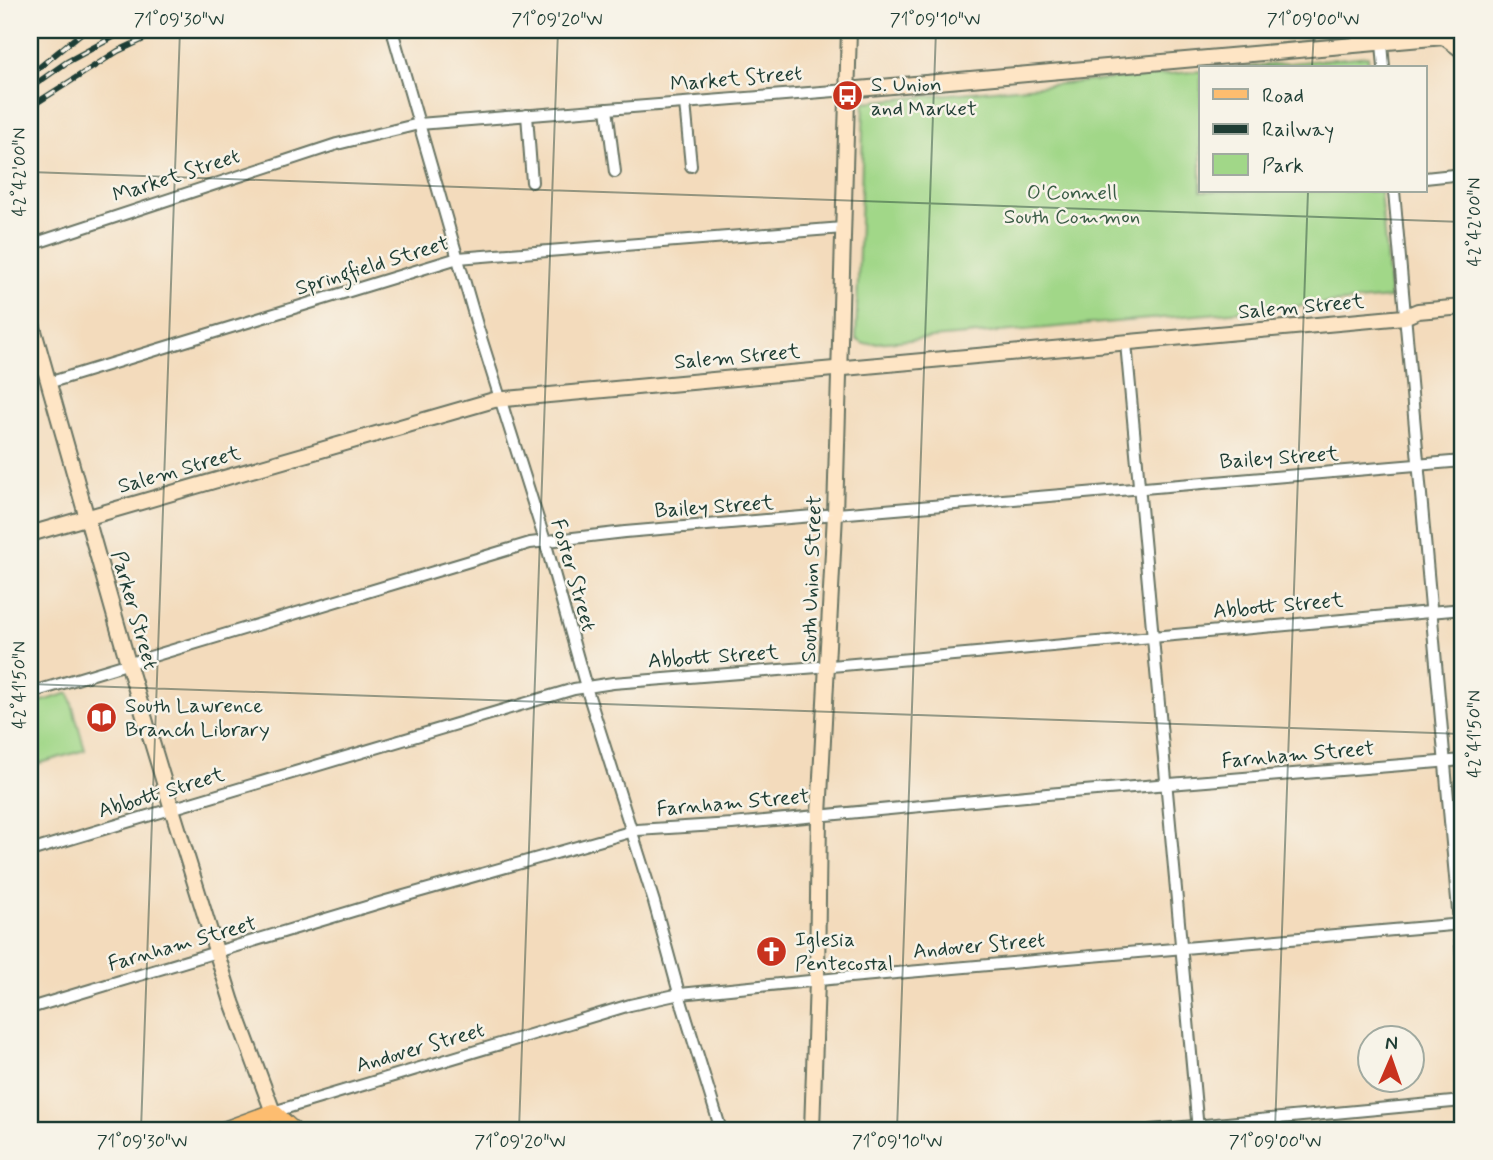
<svg xmlns="http://www.w3.org/2000/svg" width="1493" height="1160" viewBox="0 0 1493 1160" font-family="Mynerve,sans-serif">
  <style>
    .green { fill: #a1d788; stroke: #608a5e; stroke-width: 2 }
    .lines { fill: none; stroke-linecap: round; stroke-linejoin: round }
    .street-casing { stroke: #697464; stroke-width: 14 }
    .secondary-casing { stroke: #697464; stroke-width: 18 }
    .primary-casing { stroke: #697464; stroke-width: 19 }
    .street { stroke: #fff; stroke-width: 10 }
    .secondary { stroke: #fee5c5; stroke-width: 14 }
    .primary { stroke: #fdbd6f; stroke-width: 16 }
    .rail-casing { stroke: #1f3d34; stroke-width: 6 }
    .rail { stroke: #f7f3e8; stroke-width: 3.5; stroke-dasharray: 10; stroke-linecap: butt }
    .ticks { fill: none; stroke: #1f3d34; stroke-width: 2; stroke-opacity: 0.45 }
    .labels { text-anchor: middle; stroke-width: 5; stroke-linejoin: round; paint-order: stroke }
    .street-label { font-size: 21px; fill: #1f3d34; stroke: #f7f3e8 }
    .poi-label { font-size: 21px; fill: #1f3d34; stroke: #f7f3e8; text-anchor: start }
    .park-label { font-size: 21px; fill: #395c45; stroke: #f7f3e8 }
    .neatline { fill: none; stroke: #1f3d34; stroke-width: 2.5 }
    .ticks-label { font-size: 18px; text-anchor: middle; fill: #1f3d34 }
  </style>
  <rect width="100%" height="100%" fill="#f7f3e8"/>
  <filter id="ink" filterUnits="userSpaceOnUse"><feTurbulence type="fractalNoise" baseFrequency=".0143" numOctaves="2"/><feDisplacementMap in="SourceGraphic" scale="14" xChannelSelector="R" yChannelSelector="G"/><feConvolveMatrix kernelMatrix="1 2 1 2 8 2 1 2 1" color-interpolation-filters="sRGB"/></filter>
  <filter id="wash" filterUnits="userSpaceOnUse"><feTurbulence type="fractalNoise" baseFrequency=".00686" numOctaves="4" result="noise"/><feDisplacementMap in="SourceGraphic" scale="28" xChannelSelector="R" yChannelSelector="G"/><feGaussianBlur stdDeviation="1.57" result="paint"/><feColorMatrix in="noise" values="0 0 0 0 0 0 0 0 0 0 0 0 0 0 0 0 0 1.4 0 .05"/><feComposite in="paint" operator="in"/></filter>
  <g filter="url(#wash)">
    <rect width="100%" height="100%" fill="#f3dbbc"/>
    <g class="green">
      <polygon points="1368,56 1369,68 1233,68"/>
      <polygon points="1201,71 1201,191 1380,191 1390,298 864,344 856,339 864,102"/>
      <polygon points="69,693 85,750 30,766 30,705"/>
    </g>
  </g>
  <g filter="url(#ink)">
    <g class="lines">
      <defs>
        <g id="street">
          <polyline points="392,30 477,325 545,541 586,687 654,902 682,1004 721,1130"/>
          <polyline points="1381,30 1384,68"/>
          <polyline points="1444,37 1463,36"/>
          <polyline points="685,103 691,166"/>
          <polyline points="607,109 615,172"/>
          <polyline points="527,115 532,182"/>
          <polyline points="1425,178 1463,174"/>
          <polyline points="1394,191 1463,967"/>
          <polyline points="30,245 337,144 419,124 847,90"/>
          <polyline points="1126,343 1198,1130"/>
          <polyline points="48,383 458,258 843,228"/>
          <polyline points="30,693 530,543 625,532 1463,461"/>
          <polyline points="30,851 574,689 613,683 843,665 1463,609"/>
          <polyline points="30,1008 386,901 637,830 732,824 1047,794 1463,760"/>
          <polyline points="273,1112 630,1005 680,994 850,977 1463,924"/>
          <polyline points="1151,1130 1463,1101"/>
        </g>
        <g id="secondary">
          <polyline points="847,90 1444,37 1463,51"/>
          <polyline points="30,317 128,663 172,809 232,1002 273,1112"/>
          <polyline points="30,534 494,400 1404,317 1418,311 1463,307"/>
          <polyline points="812,1130 817,980 819,815 835,514 849,30"/>
        </g>
        <polyline id="primary" points="224,1130 273,1112 293,1130"/>
      </defs>
      <use href="#street" class="street-casing"/>
      <use href="#secondary" class="secondary-casing"/>
      <use href="#primary" class="primary-casing"/>
      <use href="#street" class="street"/>
      <use href="#secondary" class="secondary"/>
      <use href="#primary" class="primary"/>
      <defs>
        <g id="rail">
          <polyline points="30,75 85,30"/>
          <polyline points="30,88 67,62 126,30"/>
          <polyline points="30,107 118,51 163,30"/>
        </g>
      </defs>
      <use href="#rail" class="rail-casing"/>
      <use href="#rail" class="rail"/>
    </g>
  </g>
  <path class="ticks" d="M1312 68 1314 30M30 172 1463 222M30 684 1463 734M141 1130 180 30M519 1130 558 30M897 1130 936 30M1275 1130 1308 191"/>
  <defs>
    <symbol id="bus-disc" viewBox="-11 -11 22 22"><circle r="9.5" fill="#c8321e" stroke="#f7f3e8"/><path d="M-5-6H5V4H4V6H2V4H-2V6H-4V4H-5ZM-3.5-4V0h7V-4ZM-3.5 1.2v1.5H-2V1.2ZM2 1.2v1.5H3.5V1.2Z" fill="#fff"/></symbol>
    <symbol id="library-disc" viewBox="-11 -11 22 22"><circle r="9.5" fill="#c8321e" stroke="#f7f3e8"/><path d="M-6-4Q-3-5.5-.7-3.5V5Q-3 3-6 4ZM6-4Q3-5.5 .7-3.5V5Q3 3 6 4Z" fill="#fff"/></symbol>
    <symbol id="church-disc" viewBox="-11 -11 22 22"><circle r="9.5" fill="#c8321e" stroke="#f7f3e8"/><path d="M-1.2-6h2.4v3.5h3.3v2.4h-3.3V6h-2.4V-.1h-3.3v-2.4h3.3Z" fill="#fff"/></symbol>
  </defs>
  <g fill-rule="evenodd">
    <use href="#bus-disc" x="830" y="78" width="35" height="35"/>
    <use href="#library-disc" x="84" y="700" width="35" height="35"/>
    <use href="#church-disc" x="754" y="934" width="35" height="35"/>
  </g>
  <g class="labels">
    <g class="street-label">
      <text transform="translate(736 78) rotate(-5)" y="7">Market Street</text>
      <text transform="translate(176 175) rotate(-18)" y="7">Market Street</text>
      <text transform="translate(372 265) rotate(-17)" y="7">Springfield Street</text>
      <text transform="translate(1301 306) rotate(-5)" y="7">Salem Street</text>
      <text transform="translate(737 356) rotate(-5)" y="7">Salem Street</text>
      <text transform="translate(1279 457) rotate(-4)" y="7">Bailey Street</text>
      <text transform="translate(179 469) rotate(-16)" y="7">Salem Street</text>
      <text transform="translate(714 506) rotate(-4)" y="7">Bailey Street</text>
      <text transform="translate(574 575) rotate(74)" y="7">Foster Street</text>
      <text transform="translate(811 579) rotate(-88)" y="7">South Union Street</text>
      <text transform="translate(1278 605) rotate(-5)" y="7">Abbott Street</text>
      <text transform="translate(135 610) rotate(74)" y="7">Parker Street</text>
      <text transform="translate(713 656) rotate(-4)" y="7">Abbott Street</text>
      <text transform="translate(1298 754) rotate(-5)" y="7">Farnham Street</text>
      <text transform="translate(161 792) rotate(-17)" y="7">Abbott Street</text>
      <text transform="translate(733 802) rotate(-5)" y="7">Farnham Street</text>
      <text transform="translate(182 943) rotate(-16)" y="7">Farnham Street</text>
      <text transform="translate(979 945) rotate(-5)" y="7">Andover Street</text>
      <text transform="translate(420 1047) rotate(-16)" y="7">Andover Street</text>
    </g>
    <g class="poi-label">
      <text x="871" y="91">S. Union<tspan x="871" dy="24">and Market</tspan></text>
      <text x="125" y="712">South Lawrence<tspan x="125" dy="24">Branch Library</tspan></text>
      <text x="795" y="946">Iglesia<tspan x="795" dy="24">Pentecostal</tspan></text>
    </g>
    <g class="park-label">
      <text x="1072" y="199">O'Connell<tspan x="1072" dy="24">South Common</tspan></text>
    </g>
  </g>
  <rect width="1493" height="1160" fill="none" stroke="#f7f3e8" stroke-width="77"/>
  <rect x="1199" y="66" width="228" height="126" fill="#f7f3e8" stroke="#a1aaa0" stroke-width="2"/>
  <rect x="1213" y="89" width="35" height="10" fill="#fdbd6f" stroke="#a1aaa0" stroke-width="2"/>
  <text x="1262" y="102" font-size="21" fill="#1f3d34">Road</text>
  <rect x="1213" y="124" width="35" height="10" fill="#1f3d34" stroke="#a1aaa0" stroke-width="2"/>
  <text x="1262" y="136" font-size="21" fill="#1f3d34">Railway</text>
  <rect x="1213" y="154" width="35" height="21" fill="#a1d788" stroke="#a1aaa0" stroke-width="2"/>
  <text x="1262" y="172" font-size="21" fill="#1f3d34">Park</text>
  <g transform="translate(1391 1059) rotate(2)"><circle r="33" fill="#f7f3e8" stroke="#a1aaa0" stroke-width="2"/>
  <path d="M0-5L12 26L0 18L-12 26Z" fill="#c8321e"/>
  <text y="-10" font-size="19" font-weight="bold" text-anchor="middle" fill="#1f3d34">N</text>
  </g>
  <rect x="38" y="38" width="1416" height="1084" class="neatline"/>
  <g class="ticks-label">
    <text x="179" y="25">71°09'30"W</text>
    <text x="557" y="25">71°09'20"W</text>
    <text x="935" y="25">71°09'10"W</text>
    <text x="1313" y="25">71°09'00"W</text>
    <text transform="translate(19 172) rotate(-90)" y="6">42°42'00"N</text>
    <text transform="translate(1474 222) rotate(-90)" y="6">42°42'00"N</text>
    <text transform="translate(19 685) rotate(-90)" y="6">42°41'50"N</text>
    <text transform="translate(1474 734) rotate(-90)" y="6">42°41'50"N</text>
    <text x="142" y="1147">71°09'30"W</text>
    <text x="520" y="1147">71°09'20"W</text>
    <text x="897" y="1147">71°09'10"W</text>
    <text x="1275" y="1147">71°09'00"W</text>
  </g>
</svg>
